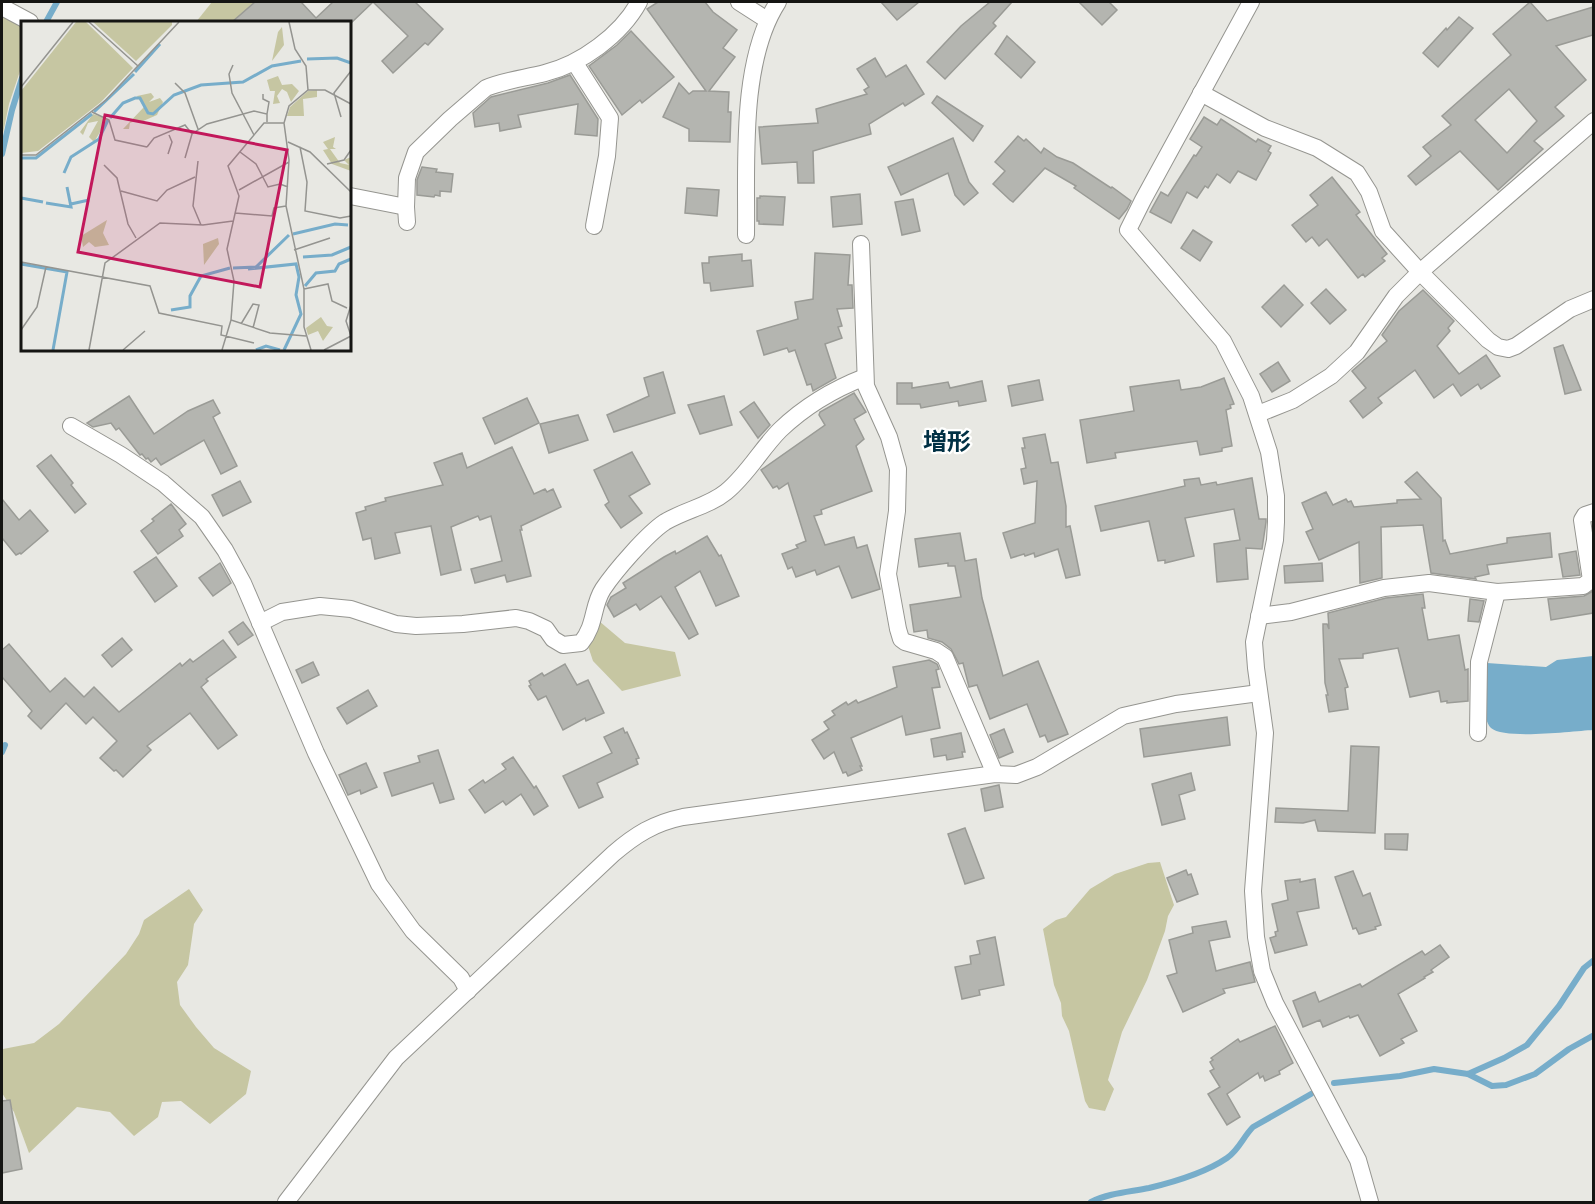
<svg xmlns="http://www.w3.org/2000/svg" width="1595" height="1204" viewBox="0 0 1595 1204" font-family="Figtree,'Noto Sans JP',sans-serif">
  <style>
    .green { fill: #c6c6a2 }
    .water { fill: #77adca }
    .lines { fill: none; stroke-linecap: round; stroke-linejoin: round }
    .stream { stroke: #77adca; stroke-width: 6 }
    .building { fill: #b4b5b0; stroke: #9a9b96; stroke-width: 1.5; fill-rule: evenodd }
    .minor-casing { stroke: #959590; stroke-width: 18 }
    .minor { stroke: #fff; stroke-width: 16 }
    .labels { text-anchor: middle; stroke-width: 4.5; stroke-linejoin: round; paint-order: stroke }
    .quarter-label { font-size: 24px; font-weight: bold; fill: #003044; stroke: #fffffe }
    .inset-river { fill: none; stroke: #77adca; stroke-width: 3 }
    .inset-road { fill: none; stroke: #949490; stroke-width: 1.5 }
    .view { fill: #c2185b; fill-opacity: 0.15; stroke: #c2185b; stroke-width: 3 }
    .inset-edge { fill: none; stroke: #151513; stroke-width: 3 }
  </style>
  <rect width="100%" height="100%" fill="#e8e8e3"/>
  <g class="green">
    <polygon points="212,2 261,2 235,22 196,22"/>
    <polygon points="2,12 22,23 22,65 9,104 2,138"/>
    <polygon points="599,621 625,643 675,652 681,676 622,691 593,661 587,643"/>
    <polygon points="1160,862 1174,905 1168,916 1165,931 1147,980 1122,1032 1108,1080 1114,1089 1105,1111 1089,1108 1085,1101 1069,1031 1062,1016 1061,1003 1054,985 1043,929 1056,920 1066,917 1090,889 1115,874 1148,863"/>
    <polygon points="189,889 203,910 194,924 188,965 177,982 180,1005 196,1027 214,1048 251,1071 246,1094 210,1124 181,1101 162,1102 158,1117 134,1136 110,1112 77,1107 29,1153 14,1112 2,1093 2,1051 3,1049 34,1043 59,1024 126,954 139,934 144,920"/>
  </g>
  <path class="water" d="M1593 656V730C1574 731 1504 740 1491 728 1480 718 1486 676 1487 663L1546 667 1557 660Z"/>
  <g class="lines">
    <g class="stream">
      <polyline points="46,22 57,2"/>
      <polyline points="2,154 12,110 22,78"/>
      <polyline points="2,752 5,745"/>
      <polyline points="1468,1074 1492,1086 1506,1085 1535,1074 1569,1049 1594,1035"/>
      <polyline points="1334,1083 1400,1076 1434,1069 1468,1074 1504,1058 1527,1045 1559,1006 1584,968 1594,960"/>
      <path d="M1091 1202C1109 1193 1129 1192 1149 1188 1174 1182 1205 1173 1227 1158 1239 1150 1243 1137 1253 1127L1311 1094"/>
    </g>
  </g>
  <g class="building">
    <polygon points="255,2 301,2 316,18 333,2 415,2 443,29 428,45 425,43 393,73 382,61 408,36 373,2 350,24 350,22 232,22"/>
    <polygon points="658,2 705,2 713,12 737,30 723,48 735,57 709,91 729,92 728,112 731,112 730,142 689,141 689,129 663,117 679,83 689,94 693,91 706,91 647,9"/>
    <polygon points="881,2 919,2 897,20"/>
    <polygon points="990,2 1012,2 993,23 996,26 945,79 927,62 961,26"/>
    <polygon points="1079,2 1109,2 1117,10 1102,25"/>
    <path d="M1530 2 1547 21 1593 7V35L1556 46 1586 80 1555 107 1564 116 1534 141 1543 149 1498 190 1460 151 1416 185 1408 176 1431 156 1423 147 1451 125 1442 116 1511 55 1493 34ZM1509 89 1537 121 1507 153 1475 120Z"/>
    <polygon points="1459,17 1473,28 1438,67 1423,53 1446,28 1447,30"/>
    <polygon points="631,31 674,77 642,103 640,100 622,115 589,66 617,45"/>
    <polygon points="1007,36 1035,62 1021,78 995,54"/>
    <polygon points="875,58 886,77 906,65 924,94 905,106 903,103 869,124 871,134 813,151 814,183 798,183 797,162 762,164 759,127 818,123 816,109 867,94 864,90 869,87 857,69"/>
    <polygon points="570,75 598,119 597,136 575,134 578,104 518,115 521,127 500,131 499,123 475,127 473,113 491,97 548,83"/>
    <polygon points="937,96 983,126 973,141 932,103"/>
    <polygon points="1204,117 1217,125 1221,119 1256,142 1258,139 1271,146 1268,151 1271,153 1256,180 1238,171 1230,183 1217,174 1208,188 1205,186 1197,198 1187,192 1171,223 1150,212 1161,192 1168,196 1194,155 1196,156 1202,147 1190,139"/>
    <polygon points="1018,136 1024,141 1026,139 1041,153 1044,148 1057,157 1073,163 1111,188 1112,187 1131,201 1127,209 1119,219 1074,188 1076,186 1045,168 1013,202 1010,200 993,184 1005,171 995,162"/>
    <polygon points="953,138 969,182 978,193 964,205 955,195 948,173 901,195 888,167"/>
    <polygon points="422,167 437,169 436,172 453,174 451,192 440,191 440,196 435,195 434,197 417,195 417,180"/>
    <polygon points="1332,177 1360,212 1356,215 1387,254 1382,258 1385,261 1365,277 1363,274 1358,278 1327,239 1319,246 1312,237 1306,242 1292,225 1318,205 1310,195"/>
    <polygon points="687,188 719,190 717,216 685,213"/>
    <polygon points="860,194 862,224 833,227 831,197"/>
    <polygon points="760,196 785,197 783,225 759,224 759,221 757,221 757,198 760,198"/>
    <polygon points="913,199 920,231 902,235 895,202"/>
    <polygon points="1193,230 1212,242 1200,261 1181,248"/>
    <polygon points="815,253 850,255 848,285 852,285 853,308 837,309 842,326 838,327 842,338 825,344 836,378 813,391 811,384 807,385 795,350 789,352 787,348 764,355 757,331 798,319 795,302 813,299"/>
    <polygon points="742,254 742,261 751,260 753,286 711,291 710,283 704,283 702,263 709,263 709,257"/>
    <polygon points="1284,285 1303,305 1281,327 1262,307"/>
    <polygon points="1326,289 1346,310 1330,324 1311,303"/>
    <polygon points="1423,290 1454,321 1448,328 1450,331 1437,346 1459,374 1486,355 1500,376 1481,389 1478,384 1461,396 1453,384 1434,398 1415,370 1378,398 1382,403 1363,418 1350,401 1366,388 1352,371 1387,341 1382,335 1399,311"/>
    <polygon points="1563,345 1581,390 1565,394 1554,348"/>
    <polygon points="1278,362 1290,381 1272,392 1260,374"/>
    <polygon points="663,372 675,413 614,432 607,415 649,396 644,378"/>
    <polygon points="1224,378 1234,404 1230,405 1231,408 1226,410 1232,446 1222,448 1222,451 1200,455 1197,441 1115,453 1116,458 1087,463 1080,420 1134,411 1130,387 1179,380 1181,390 1201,387"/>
    <polygon points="1039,380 1043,400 1012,406 1008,386"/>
    <polygon points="982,381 986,401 959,406 958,401 921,408 920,404 897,404 897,383 912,383 912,388 948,382 950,388"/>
    <polygon points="854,393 866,412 854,419 864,439 856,446 872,491 821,510 822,514 814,516 825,545 854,537 857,548 867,545 880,589 852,598 839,566 817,575 815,570 796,577 792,567 788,569 782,554 798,548 796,545 806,541 788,483 779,489 777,486 773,488 761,470 825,425 819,415 820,412"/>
    <polygon points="129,396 154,434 188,411 213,400 220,413 213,417 237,466 221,474 204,440 161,465 156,458 151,462 148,458 146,459 142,454 140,455 119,428 116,430 111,423 93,427 87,423"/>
    <polygon points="724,396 732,425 700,434 688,405"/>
    <polygon points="527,398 539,423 495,444 483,418"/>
    <polygon points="754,402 770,425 758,438 740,412"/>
    <polygon points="578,415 588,440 549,453 540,424"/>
    <polygon points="1045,434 1051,463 1058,462 1066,506 1066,527 1070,526 1080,575 1066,578 1058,549 1035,557 1034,553 1025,556 1024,554 1011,558 1003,533 1035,523 1037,481 1024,484 1021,469 1026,468 1022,448 1025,448 1023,438"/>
    <polygon points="512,447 534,494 545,489 547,492 553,489 561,507 521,526 522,530 520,530 531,576 507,582 505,575 475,583 471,569 502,561 491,516 480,520 478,516 451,527 461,570 441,575 431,526 395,533 400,553 375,559 371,538 363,540 356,513 366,510 365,507 386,501 385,498 443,485 434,463 462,453 467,468"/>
    <polygon points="632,452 650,484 629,496 642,513 621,528 605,505 609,502 594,470"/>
    <polygon points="51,455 73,483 71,485 86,504 75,513 37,466"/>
    <polygon points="1417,472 1441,498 1443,541 1445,540 1450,554 1507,543 1507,538 1550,533 1552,557 1487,565 1489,574 1475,577 1476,579 1431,573 1423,525 1381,527 1382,578 1360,583 1359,542 1319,560 1306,532 1313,529 1302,503 1326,492 1333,505 1346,499 1348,502 1351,501 1354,507 1397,503 1397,500 1421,499 1405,482"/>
    <polygon points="1199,478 1201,485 1216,482 1217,485 1252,478 1259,519 1266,519 1266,522 1262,549 1246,548 1248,579 1217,582 1214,544 1240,540 1234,509 1185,518 1194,556 1165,563 1165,560 1158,561 1149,521 1101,531 1095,506 1185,486 1184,480"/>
    <polygon points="240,481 251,502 223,516 212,495"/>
    <polygon points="2,499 19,520 30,510 48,531 21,554 20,553 16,555 2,538"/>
    <polygon points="171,504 186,524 179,530 183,536 158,554 141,531 154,521 152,519"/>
    <polygon points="960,533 965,561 976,559 982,598 1003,676 1038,661 1068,734 1048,742 1045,735 1040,737 1027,704 990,719 977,685 969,687 963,663 959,664 951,649 942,642 928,638 927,630 914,632 910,605 961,597 955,566 948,566 948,563 919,567 915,539"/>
    <polygon points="707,536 719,556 721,555 739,596 716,606 700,571 675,587 698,634 689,639 661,596 640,610 636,604 614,617 607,605 611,597 626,588 623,583 664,557 675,551 676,554"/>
    <polygon points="1576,551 1580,575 1563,577 1559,554"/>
    <polygon points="156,557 177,586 155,602 134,572"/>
    <polygon points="220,563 231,583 213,596 199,578"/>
    <polygon points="1322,563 1323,581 1285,583 1284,566"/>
    <polygon points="1593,591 1593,613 1551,620 1548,599 1584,596"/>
    <polygon points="1423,594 1425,608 1422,608 1428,640 1459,635 1465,670 1468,669 1468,701 1447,703 1447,701 1441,702 1439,691 1410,697 1398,648 1363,654 1363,658 1339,659 1348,687 1345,688 1348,709 1329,712 1326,695 1328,695 1325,683 1323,629 1323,624 1327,624 1329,629 1328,613 1386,598"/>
    <polygon points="1470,599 1484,601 1479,622 1468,621"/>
    <polygon points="243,622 253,635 238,645 229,632"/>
    <polygon points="122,638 132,650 112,667 102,655"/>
    <polygon points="223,640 236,657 206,679 208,681 201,687 237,735 218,749 190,713 147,746 151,750 123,777 116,770 114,771 100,758 117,741 93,717 86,724 66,703 41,729 28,716 32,711 2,677 2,650 9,644 50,692 65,678 84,697 94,687 119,712 180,663 182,666 190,659 193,662"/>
    <polygon points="929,660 937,664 939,669 936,670 940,687 932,688 940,728 906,735 902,716 851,738 862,766 860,766 862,770 848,776 846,772 843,773 834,752 824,759 812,740 829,729 824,722 835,715 832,711 846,702 848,705 856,700 858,703 897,687 893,667"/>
    <polygon points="313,662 319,675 302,683 296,670"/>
    <polygon points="565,664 577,685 588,680 604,713 586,721 585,718 563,730 546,696 538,700 529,686 531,685 529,681 542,673 544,676"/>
    <polygon points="368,690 377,706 347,724 337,708"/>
    <polygon points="1227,717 1230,745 1144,757 1140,729"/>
    <polygon points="623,728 625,733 627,732 639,758 636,759 638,764 597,783 603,797 579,808 563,776 612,753 604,737"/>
    <polygon points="1004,729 1013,752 999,758 990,735"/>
    <polygon points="961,733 965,752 962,752 963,757 947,760 946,755 934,757 931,739"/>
    <polygon points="1351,746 1379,747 1375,833 1318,831 1315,820 1303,823 1275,822 1276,808 1348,811"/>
    <polygon points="438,750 454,799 440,803 433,783 392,796 384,773 420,762 418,756"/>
    <polygon points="513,757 534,788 536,786 548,806 534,815 521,794 506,805 503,801 485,813 469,790 483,780 485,783 506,769 502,764"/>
    <polygon points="366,763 377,787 361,794 360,790 348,795 339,775"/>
    <polygon points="1191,773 1195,790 1179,795 1185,819 1162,825 1152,784"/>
    <polygon points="999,785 1003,807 985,811 981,789"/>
    <polygon points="965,828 984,878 965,884 948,834"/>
    <polygon points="1385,834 1408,834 1407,850 1385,849"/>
    <polygon points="1186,870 1188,875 1191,874 1198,894 1177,902 1167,878"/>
    <polygon points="1353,871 1363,896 1370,893 1381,925 1375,927 1376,929 1359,934 1356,928 1353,929 1335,877"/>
    <polygon points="1300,879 1300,882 1315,879 1319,908 1297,912 1307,945 1275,953 1270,938 1276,936 1275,932 1278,931 1272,904 1288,900 1285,881"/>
    <polygon points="1226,921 1230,937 1209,941 1216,971 1250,962 1255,982 1223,989 1225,993 1183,1012 1167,976 1177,973 1169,940 1193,933 1192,927"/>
    <polygon points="995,937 1004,985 979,990 980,995 962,999 955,967 971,964 970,956 980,954 977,941"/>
    <polygon points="1440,945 1449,957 1431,970 1433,972 1424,977 1425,978 1398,994 1417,1031 1401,1039 1404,1043 1380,1056 1358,1015 1350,1018 1349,1016 1323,1027 1320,1020 1303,1027 1293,1001 1315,992 1319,1002 1360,984 1362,987 1422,951 1425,955"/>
    <polygon points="1275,1026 1293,1063 1279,1071 1280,1074 1265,1081 1263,1076 1260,1078 1258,1073 1227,1094 1240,1117 1227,1125 1208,1094 1220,1087 1210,1071 1214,1069 1210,1062 1213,1060 1211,1058 1238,1039 1240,1042"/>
    <polygon points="10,1100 22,1169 2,1173 2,1101"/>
  </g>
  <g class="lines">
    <defs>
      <g id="minor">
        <polyline points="739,2 767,20"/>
        <polyline points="1251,2 1143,200 1128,230 1223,341 1251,396 1269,452 1276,496 1276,522 1275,540 1254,642 1256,668 1265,733 1253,891 1256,937 1262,971 1275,1003 1358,1160 1370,1202"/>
        <polyline points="2,7 30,22"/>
        <polyline points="575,63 610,118 607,156 594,226"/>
        <polyline points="1201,93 1265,128 1317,148 1357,173 1369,192 1383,231 1420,272 1488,340 1498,347 1508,349 1516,346 1570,309 1594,299"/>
        <polyline points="350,196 406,207"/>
        <path d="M407 222 406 207 407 178 416 152 450 119 486 88C505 80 526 78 545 73 581 64 621 35 639 2"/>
        <path d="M746 235C747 165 739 62 778 2"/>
        <polyline points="861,244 866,386 889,437 898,469 897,511 888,574 898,629 901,639 905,642 936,651 945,657 995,774"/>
        <polyline points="1258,414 1293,400 1331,376 1357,352 1396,296 1420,272 1594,121"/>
        <polyline points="71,426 121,455 163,483 202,517 225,550 243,583 316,753 379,884 413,931 461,978 468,991"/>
        <polyline points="1259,616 1291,612 1384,588 1429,583 1497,592 1583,586 1591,580 1582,520 1585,515 1594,512"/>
        <path d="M260 623 282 612 320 606 351 609 396 624 416 626 463 624 516 618 529 621 546 629 553 639 563 645 581 643C596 625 592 606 603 589 615 571 647 534 665 522 685 510 709 506 726 492 748 474 761 449 780 430 804 407 834 389 865 377"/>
        <polyline points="1478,733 1479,662 1497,592"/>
        <path d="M286 1202 396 1058 613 854C635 835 654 823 683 817L995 774 1016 775 1037 767 1123 716 1176 704 1259 693"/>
      </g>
    </defs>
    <use href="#minor" class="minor-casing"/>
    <use href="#minor" class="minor"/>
  </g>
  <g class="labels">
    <g class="quarter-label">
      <text x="947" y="450">増形</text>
    </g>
  </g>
  <g transform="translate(21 21)">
    <rect width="330" height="330" fill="#e8e8e3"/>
    <path d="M55 1H65L112 47 80 81 17 130 0 132V70ZM72 1H151V4L115 40ZM261 6 263 24 251 40 257 11ZM257 55 261 64 271 63 278 70 270 81 266 71 261 68 256 75 259 82 252 83 254 70H249L246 59ZM296 69V76L282 78 283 95H266L269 86 287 70ZM130 72 133 76 128 81 139 77 142 81 136 94 120 101 116 99 109 102 108 108H102L123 86 116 75ZM72 93 87 98 73 121 68 116 77 100 67 102 62 114 59 111ZM314 116 312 126 315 128H309L319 142 328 144 323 139 330 136V150L311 143 302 129 307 128 302 121ZM86 199 82 212 88 224 74 226 68 221 62 226 60 215ZM197 217 198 223 183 244 182 223ZM300 296 306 305 312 306 302 320 297 310 287 314 285 307Z" fill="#c6c6a2"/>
    <path class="inset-river" d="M286 38 316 37 330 42M114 51 139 23M73 91 113 53M89 97 102 82 114 77H119L127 92 132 93 153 74 180 64 222 61 251 45 280 40M1 137H15L71 93M43 152 50 136 78 118 87 99M0 177 22 181M25 182 50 186 46 166M50 183 68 179M272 213 314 203 327 204M282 236 311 234 330 226M0 243 46 251 32 329M212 247 235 246 268 214M227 248 275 243 278 256 275 274 280 293 263 329M284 265 295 252 314 250 318 243 330 238M150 289 169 286V275L180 255 209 247M235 329 245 325 259 329"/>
    <path class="inset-road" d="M68 1 117 45M268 1 274 28 285 45 287 69M212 44 208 53 211 72 233 114M154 62 164 72 177 108M0 66 52 1M242 73V78L248 81 246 93M71 91 88 99 94 119 126 126M320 96 313 72 330 50M263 102H243L207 145 218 175 206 228 213 260 210 299 249 312 285 315M267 121 289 131 330 171M126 126 133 117 164 104 171 113M279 126 286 161 284 190 319 197 330 195M219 131 235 143 247 166 259 163 267 166M147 133 151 121 148 114M0 134H15L85 79 158 1M164 137 171 113 186 103 233 90 246 93V101M177 140 172 185 180 204M306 143 323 139 330 129M83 144 96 157 107 203 115 217M218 169 268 141M100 170 136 180 146 169 174 156M214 192 251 195 253 187 265 185M273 229 309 217M0 241 129 265 138 292 201 305 200 314 233 322M283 268 307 263 311 280 326 287M220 303 232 283 238 284 232 307M0 309 16 286 25 246M330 315 325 300 330 284M68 329 84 242 139 202 182 204 212 200M102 329 124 310M201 329 210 299M290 329 283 306V268L265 185 268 139 263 102 268 85 287 69H304L330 83M303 329 330 315"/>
    <path class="view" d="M84 94 266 129 239 266 57 231Z"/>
    <rect width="330" height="330" class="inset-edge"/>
  </g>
  <rect width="1595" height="1204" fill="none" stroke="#151513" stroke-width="6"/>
</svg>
